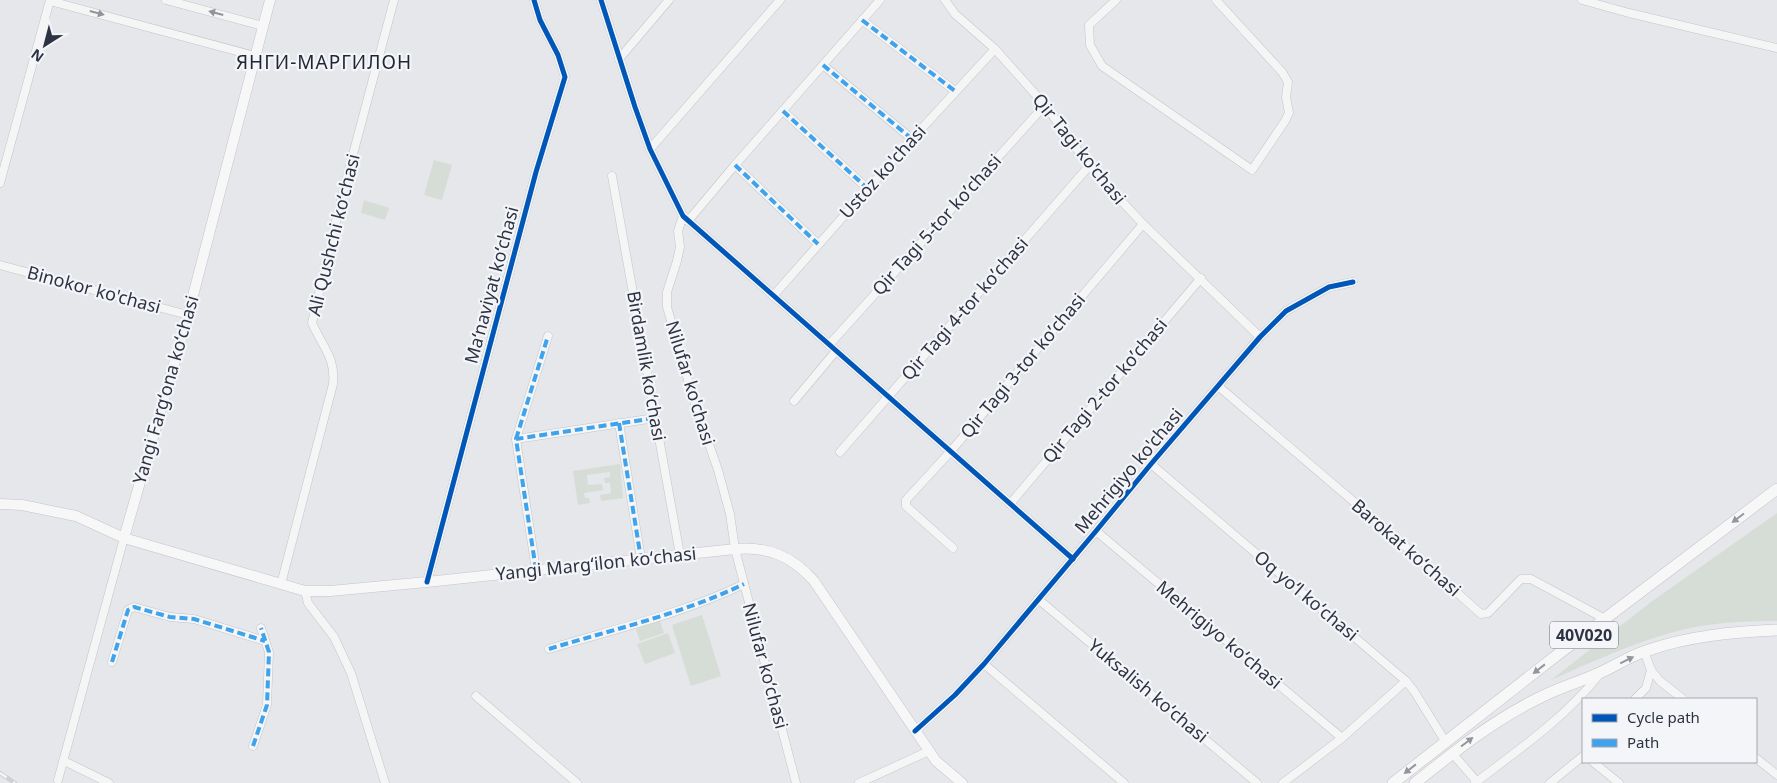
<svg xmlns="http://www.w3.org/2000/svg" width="1777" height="783" viewBox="0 0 1777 783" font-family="'Noto Sans',sans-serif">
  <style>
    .green { fill: #d6ddd6 }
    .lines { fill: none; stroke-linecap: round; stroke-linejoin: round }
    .street-casing { stroke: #c3c5c8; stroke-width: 9 }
    .secondary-casing { stroke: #c3c5c8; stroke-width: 11 }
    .primary-casing { stroke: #c2c4c7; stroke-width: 12 }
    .street { stroke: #f5f5f6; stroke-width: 8 }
    .secondary { stroke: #f7f7f8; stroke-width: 10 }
    .primary { stroke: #f7f7f8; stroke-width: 11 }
    .rail-casing { stroke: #cecfd1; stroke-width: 4.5 }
    .rail { stroke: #f4f5f8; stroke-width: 2.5; stroke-dasharray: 8; stroke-linecap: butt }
    .quiet { stroke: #3ea3ec; stroke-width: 4; stroke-dasharray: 8 4; stroke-linecap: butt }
    .cycleway-casing { stroke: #f4f5f8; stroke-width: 8 }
    .cycleway { stroke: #0057b8; stroke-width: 5 }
    .oneway { fill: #91949c }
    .oneway2 { fill: #92959d }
    .labels { text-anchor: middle; stroke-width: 4.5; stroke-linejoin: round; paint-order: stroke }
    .shield { fill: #f4f5f8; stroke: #696d79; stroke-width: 1 }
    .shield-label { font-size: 16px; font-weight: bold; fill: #2d3342 }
    .street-label { font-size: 18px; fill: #2d3342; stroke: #f4f5f8 }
    .neighbourhood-label { font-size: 19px; letter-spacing: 1px; fill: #1f2533; stroke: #f4f5f8 }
  </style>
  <rect width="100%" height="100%" fill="#e5e7ea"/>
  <g class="green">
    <polygon points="434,160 452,165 442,200 424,195"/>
    <polygon points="364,200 389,208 385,220 361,213"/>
    <polygon points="620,464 623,498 601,501 600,495 611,493 610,483 605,483 604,478 610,477 610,472 587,475 588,485 602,484 603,490 584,493 585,498 589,498 590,503 578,505 573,471"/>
    <path d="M1777 513V621C1748 621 1718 622 1690 628 1641 639 1596 660 1551 680L1651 602Z"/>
    <polygon points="702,615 721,676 691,686 672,625"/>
    <polygon points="660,621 664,633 640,641 636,629"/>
    <polygon points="668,633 675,653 645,664 637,644"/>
  </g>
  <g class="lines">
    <defs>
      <g id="street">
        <polyline points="166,0 263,26"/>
        <polyline points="601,0 635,107 650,149 683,216 1073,559"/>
        <polyline points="945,0 955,14 995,49 1045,105 1089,166 1143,224 1260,337"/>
        <polyline points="1116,0 1089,25 1090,45 1102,66 1252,170 1285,121 1289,113 1286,97 1288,82 1282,72 1216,0"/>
        <polyline points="1582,0 1629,13 1777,48"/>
        <polyline points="50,1 255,56"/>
        <polyline points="862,20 955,91"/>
        <polyline points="619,59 669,0"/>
        <polyline points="823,65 912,139"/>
        <polyline points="783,111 868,189"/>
        <polyline points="650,149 780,0"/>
        <polyline points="735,165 818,244"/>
        <polyline points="612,176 680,555"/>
        <polyline points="0,183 50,0"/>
        <polyline points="683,216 678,231 680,247 677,261 667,292 667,307 695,404 718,470 730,514 735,549 796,783"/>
        <polyline points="688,221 735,165 880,0"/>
        <polyline points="0,265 188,315"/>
        <polyline points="773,296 912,139 995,49"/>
        <polyline points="829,345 1045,105"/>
        <polyline points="1218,386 1387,530 1481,614 1488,613 1521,579 1531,579 1605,619"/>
        <polyline points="794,401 836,351"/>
        <polyline points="619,423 641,559"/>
        <polyline points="516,439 548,336"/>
        <polyline points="840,452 1089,166"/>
        <polyline points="1151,464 1406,681 1414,691 1445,741"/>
        <polyline points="1010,504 1201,278"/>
        <polyline points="1096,531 1342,738"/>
        <polyline points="953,548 906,506 906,500 951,451 1143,224"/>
        <polyline points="536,570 516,439 655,418"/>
        <polyline points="427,582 536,172 565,77 558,55 540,20 534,0"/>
        <path d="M281 584 333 384C336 358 322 346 312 323L343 192 394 0"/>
        <polyline points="305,591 308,603 334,637 351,673 385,783"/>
        <polyline points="1038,599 1257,783"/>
        <path d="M549 649C614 629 682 614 744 584"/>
        <polyline points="1644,651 1651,670 1660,681 1683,699"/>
        <polyline points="112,662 128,610 134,607 170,617 194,619 265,641"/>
        <polyline points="984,664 1124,783"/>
        <polyline points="476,696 577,783"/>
        <polyline points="1635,699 1646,688 1651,670"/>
        <polyline points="915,731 955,695 984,664 1096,531 1151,464 1260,337 1286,311 1329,287 1353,282"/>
        <polyline points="253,746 267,705 269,652 261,628"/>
        <polyline points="1452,753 1478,783"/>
        <polyline points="1756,758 1777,775"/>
        <polyline points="64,761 109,783"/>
        <polyline points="1593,762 1619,783"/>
        <polyline points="58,780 124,538"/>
        <polyline points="859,783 929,751"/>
        <polyline points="1283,783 1342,738 1406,681"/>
        <path d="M1475 783C1518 750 1565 718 1599 675"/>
        <polyline points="1550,783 1583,756"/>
      </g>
      <g id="secondary">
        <path d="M0 504 22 505 76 516 124 538 305 591H330L427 582 735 549C767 546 792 556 814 581L936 761 962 783"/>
        <polyline points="124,538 188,315 270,0"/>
      </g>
      <g id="primary">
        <polyline points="1393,783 1557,655 1777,489"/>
        <path d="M1415 783C1455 751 1495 719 1541 697 1559 688 1579 682 1597 674 1614 667 1629 656 1646 651 1687 636 1733 632 1777 630"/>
      </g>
    </defs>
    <use href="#street" class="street-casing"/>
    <use href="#secondary" class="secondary-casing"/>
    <use href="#primary" class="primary-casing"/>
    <use href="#street" class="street"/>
    <use href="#secondary" class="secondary"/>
    <use href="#primary" class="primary"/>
    <defs>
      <polyline id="rail" points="0,773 15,783"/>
    </defs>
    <use href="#rail" class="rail-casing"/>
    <use href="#rail" class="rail"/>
    <g class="quiet">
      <polyline points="862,20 955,91"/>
      <polyline points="823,65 912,139"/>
      <polyline points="783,111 868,189"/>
      <polyline points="735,165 818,244"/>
      <polyline points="619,423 641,559"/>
      <polyline points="516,439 548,336"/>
      <polyline points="536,570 516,439 655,418"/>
      <path d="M549 649C614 629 682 614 744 584"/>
      <polyline points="112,662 128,610 134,607 170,617 194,619 265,641"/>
      <polyline points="253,746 267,705 269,652 261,628"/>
    </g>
    <defs>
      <g id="cycleway">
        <polyline points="601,0 635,107 650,149 683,216 1073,559"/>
        <polyline points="427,582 536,172 565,77 558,55 540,20 534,0"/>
        <polyline points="915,731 955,695 984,664 1096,531 1151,464 1260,337 1286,311 1329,287 1353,282"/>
      </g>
    </defs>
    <use href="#cycleway" class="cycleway-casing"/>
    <use href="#cycleway" class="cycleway"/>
  </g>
  <defs><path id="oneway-solid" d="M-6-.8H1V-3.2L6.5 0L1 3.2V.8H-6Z" transform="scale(1.25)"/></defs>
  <g class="oneway">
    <use href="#oneway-solid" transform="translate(97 13) rotate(15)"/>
    <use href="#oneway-solid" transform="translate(216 13) rotate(-165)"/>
  </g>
  <g class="oneway2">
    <use href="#oneway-solid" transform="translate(1738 518) rotate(143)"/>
    <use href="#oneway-solid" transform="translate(1627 660) rotate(-26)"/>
    <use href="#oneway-solid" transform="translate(1539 669) rotate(142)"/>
    <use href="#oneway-solid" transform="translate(1467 742) rotate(-37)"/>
    <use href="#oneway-solid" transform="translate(1410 769) rotate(142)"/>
  </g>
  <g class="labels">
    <rect class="shield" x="1550" y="621.5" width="68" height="27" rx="4"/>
    <g class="shield-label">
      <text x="1584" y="641">40V020</text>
    </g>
    <g class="street-label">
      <text transform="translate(1079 149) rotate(51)" y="6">Qir Tagi ko'chasi</text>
      <text transform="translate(883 172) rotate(-48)" y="6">Ustoz ko'chasi</text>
      <text transform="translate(937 225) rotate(-48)" y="6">Qir Tagi 5-tor koʼchasi</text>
      <text transform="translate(334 235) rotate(-76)" y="6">Ali Qushchi koʻchasi</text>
      <text transform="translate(492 285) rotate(-75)" y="6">Maʻnaviyat koʻchasi</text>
      <text transform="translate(94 290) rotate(15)" y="6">Binokor ko'chasi</text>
      <text transform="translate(965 309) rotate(-49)" y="6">Qir Tagi 4-tor koʼchasi</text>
      <text transform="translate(646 366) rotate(80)" y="6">Birdamlik koʻchasi</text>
      <text transform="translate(1023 366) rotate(-50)" y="6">Qir Tagi 3-tor koʼchasi</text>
      <text transform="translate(690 383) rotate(73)" y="6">Nilufar ko'chasi</text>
      <text transform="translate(166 390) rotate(-74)" y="6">Yangi Fargʻona koʻchasi</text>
      <text transform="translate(1105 391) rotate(-50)" y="6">Qir Tagi 2-tor koʼchasi</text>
      <text transform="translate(1129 471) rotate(-50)" y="6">Mehrigiyo ko'chasi</text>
      <text transform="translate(1406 548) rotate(41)" y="6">Barokat koʻchasi</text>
      <text transform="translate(596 564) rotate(-6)" y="6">Yangi Margʻilon koʻchasi</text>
      <text transform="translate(1306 596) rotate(40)" y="6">Oq yoʻl koʻchasi</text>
      <text transform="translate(1219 635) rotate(40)" y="6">Mehrigiyo koʻchasi</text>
      <text transform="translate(765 666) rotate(75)" y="6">Nilufar koʻchasi</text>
      <text transform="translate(1148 691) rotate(40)" y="6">Yuksalish koʻchasi</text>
    </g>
    <g class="neighbourhood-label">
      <text x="324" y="69">ЯНГИ-МАРГИЛОН</text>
    </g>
  </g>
  <rect x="1582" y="698" width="175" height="65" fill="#f4f5f8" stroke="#a4a7af"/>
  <rect x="1592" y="714" width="25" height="8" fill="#0057b8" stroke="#a4a7af"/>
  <text x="1627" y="723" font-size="15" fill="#2d3342">Cycle path</text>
  <rect x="1592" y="739" width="25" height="8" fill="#3ea3ec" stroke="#a4a7af"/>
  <text x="1627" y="748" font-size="15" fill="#2d3342">Path</text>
  <g transform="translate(45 45) rotate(216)" stroke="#f4f5f8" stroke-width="4" paint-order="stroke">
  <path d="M0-4L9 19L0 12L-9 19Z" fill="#2d3342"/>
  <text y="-8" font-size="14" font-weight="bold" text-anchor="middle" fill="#2d3342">N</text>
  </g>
</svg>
